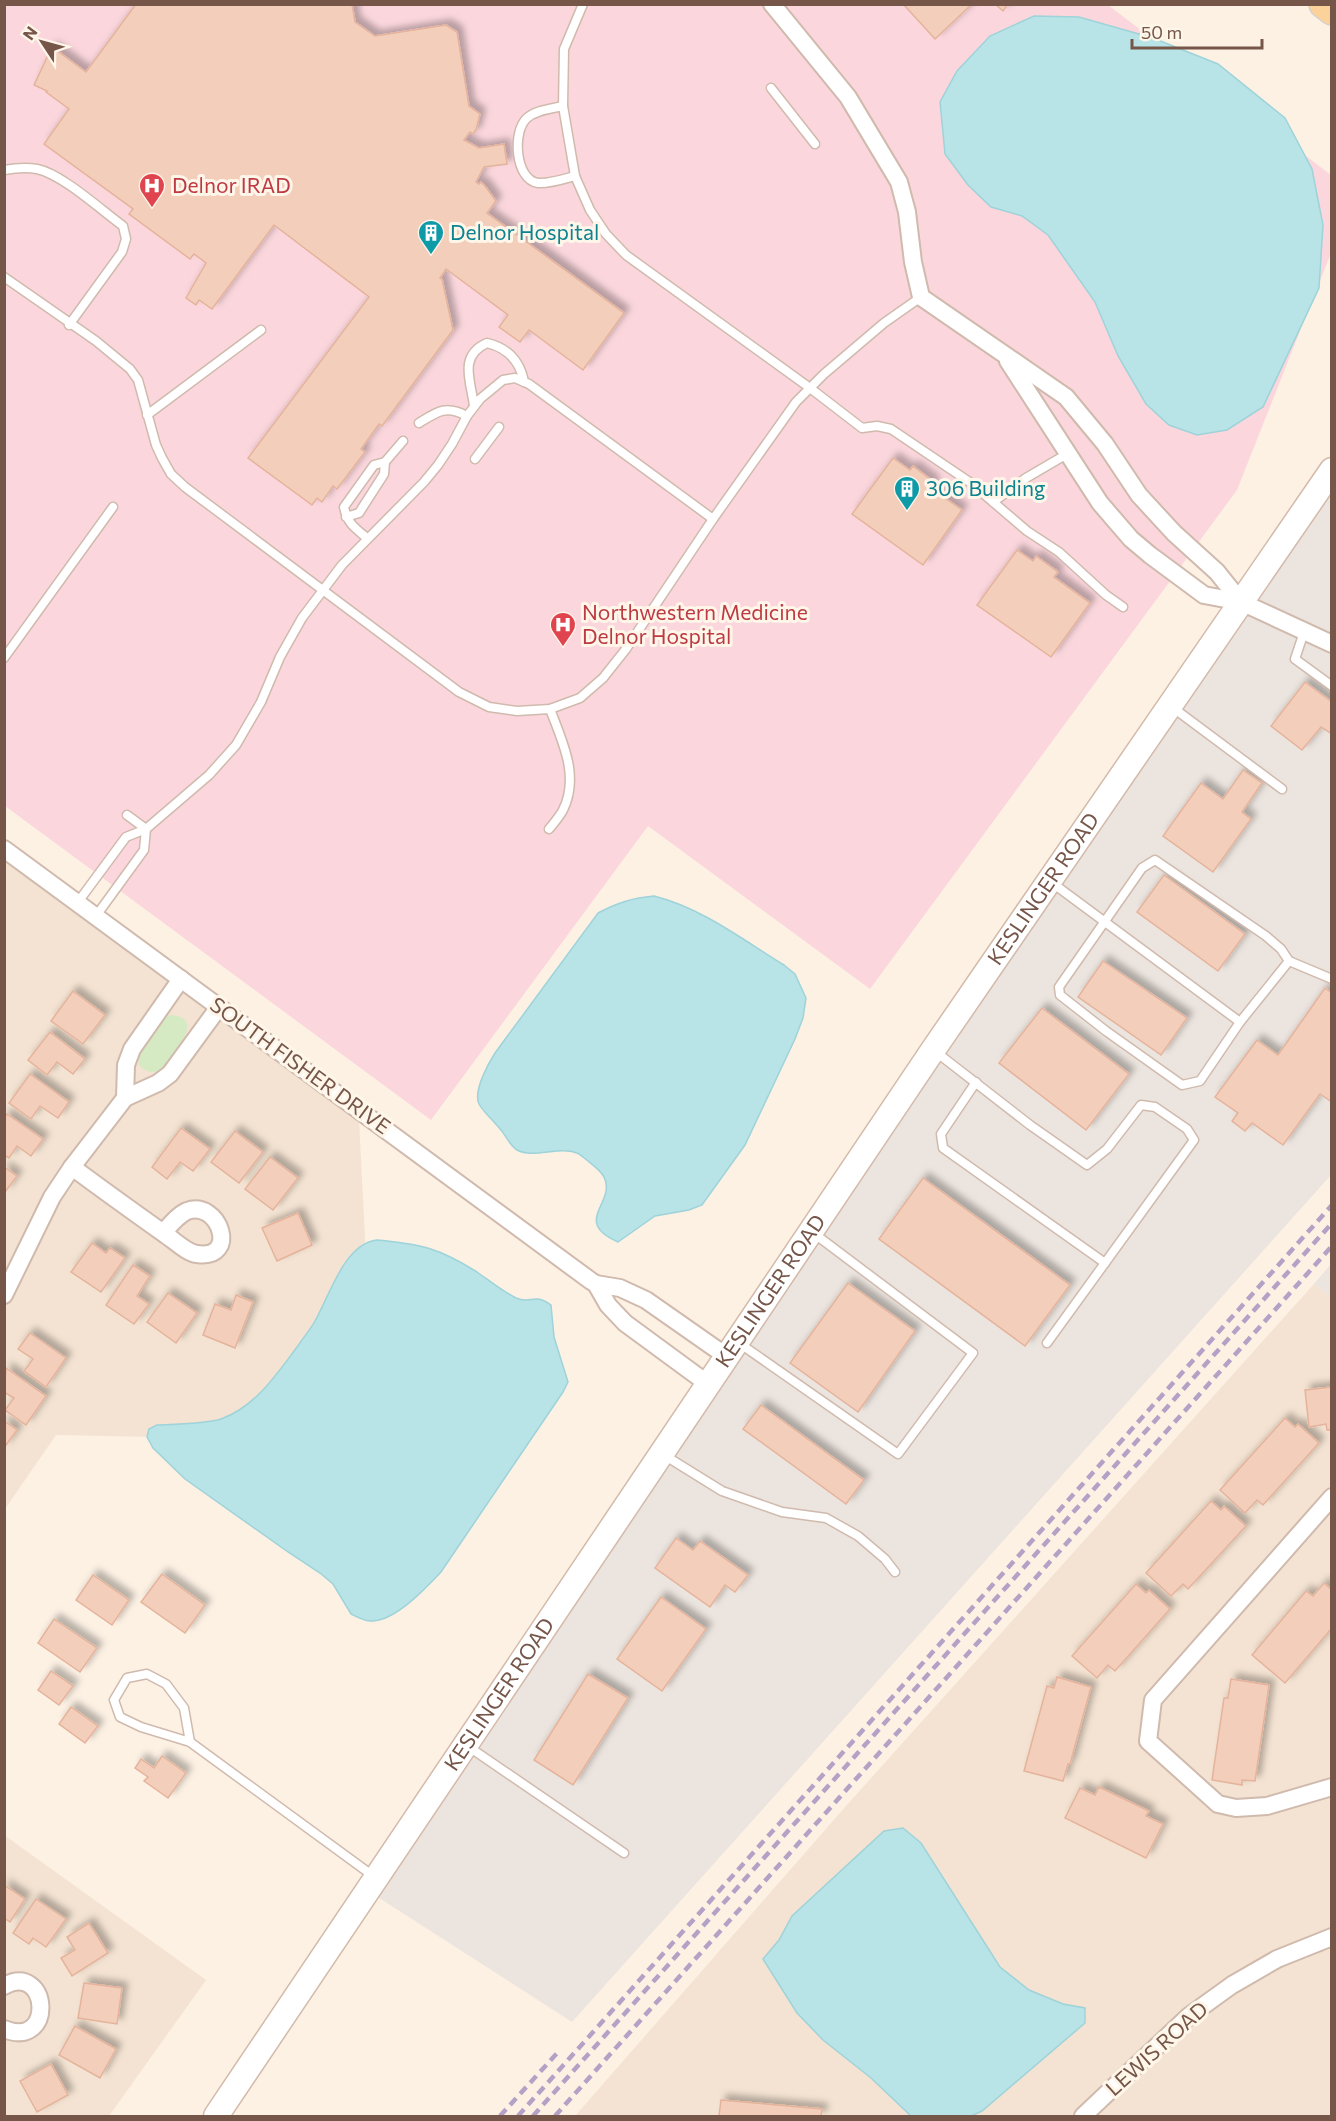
<svg xmlns="http://www.w3.org/2000/svg" width="1336" height="2121" viewBox="0 0 1336 2121" font-family="Commissioner,sans-serif">
  <style>
    .residential { fill: #f4e3d2 }
    .industrial { fill: #ece4de }
    .medical { fill: #fbd7dd }
    .green { fill: #d5eac2 }
    .water { fill: #b8e3e7; stroke: #9ed3d9; stroke-width: 1.5 }
    .building { fill: #f3cebb; stroke: #e5b39b; stroke-width: 1.5; filter: url(#shadow) }
    .lines { fill: none; stroke-linecap: round; stroke-linejoin: round }
    .service-casing { stroke: #d0baad; stroke-width: 11 }
    .minor-casing { stroke: #d0baad; stroke-width: 20 }
    .secondary-casing { stroke: #d3baaa; stroke-width: 27 }
    .primary-casing { stroke: #d8d0cc; stroke-width: 30 }
    .service { stroke: #fff; stroke-width: 8 }
    .minor { stroke: #fff; stroke-width: 16 }
    .secondary { stroke: #fff; stroke-width: 24 }
    .primary { stroke: #fcd29b; stroke-width: 27 }
    .rail { stroke: #b3a2c6; stroke-width: 4.5; stroke-dasharray: 9 6; stroke-linecap: butt }
    .labels { text-anchor: middle; stroke-width: 6; stroke-linejoin: round; paint-order: stroke }
    .health-label { font-size: 21px; fill: #be3a42; stroke: #fff6ea; text-anchor: start }
    .culture-label { font-size: 21px; fill: #0d838f; stroke: #fff6ea; text-anchor: start }
    .street-label { font-size: 21px; fill: #755649; stroke: #fff6ea }
  </style>
  <defs>
    <filter id="shadow"><feDropShadow dx="5.5" dy="-5.5" stdDeviation="3" flood-color="#0004"/></filter>
  </defs>
  <rect width="100%" height="100%" fill="#fdf1e4"/>
  <g class="residential">
    <polygon points="5,859 359,1120 366,1257 232,1434 156,1437 56,1435 5,1509"/>
    <polygon points="1314,1284 1331,1297 1331,2116 575,2116 846,1806"/>
    <polygon points="4,1835 206,1980 109,2116 5,2116"/>
  </g>
  <g class="industrial">
    <polygon points="1331,484 1331,1175 572,2022 373,1894"/>
    <polygon points="1331,1264 1331,1297 1314,1284"/>
  </g>
  <polygon class="medical" points="5,5 1108,5 1331,175 1331,253 1237,490 870,989 648,826 431,1120 5,806"/>
  <path class="green" d="M170 1015C209 1017 171 1056 162 1069 154 1075 145 1072 139 1065L138 1056 164 1018Z"/>
  <g class="water">
    <polygon points="1034,16 1079,17 1153,38 1218,64 1285,118 1312,169 1323,225 1319,288 1263,407 1227,430 1197,435 1169,425 1146,404 1118,356 1095,302 1048,235 1022,216 991,207 968,185 945,154 940,102 957,71 990,36"/>
    <path d="M654 896C702 908 743 940 784 965L795 974 806 998 803 1018 795 1039 745 1145 702 1205 689 1210 655 1216 618 1242C571 1221 617 1203 604 1177 601 1171 593 1165 588 1161 584 1158 580 1154 577 1153 558 1146 534 1159 517 1150 509 1145 506 1135 500 1129 494 1121 484 1113 479 1104 473 1091 488 1064 495 1053L598 913C617 903 632 898 654 896Z"/>
    <path d="M377 1240C421 1244 439 1248 477 1272 490 1281 502 1291 516 1298 531 1305 534 1292 551 1305L554 1337 568 1382 563 1392 441 1572C426 1588 396 1620 373 1621 366 1622 357 1617 351 1614L333 1584 320 1573 288 1552 185 1479 153 1448 147 1437 149 1429 157 1425C174 1424 206 1424 221 1419 255 1407 277 1374 297 1347 303 1338 310 1330 315 1321 330 1295 344 1244 377 1240Z"/>
    <polygon points="903,1828 921,1843 1000,1967 1029,1990 1063,2004 1085,2008 1085,2023 982,2111 971,2116 911,2116 871,2078 823,2040 797,2013 763,1959 779,1940 792,1916 884,1831"/>
  </g>
  <g class="building">
    <polygon points="136,4 352,4 355,22 375,36 446,25 457,32 469,106 480,114 476,130 473,134 470,132 464,140 479,148 504,144 507,164 484,167 476,182 479,184 481,182 485,186 496,201 487,213 624,313 583,370 529,330 520,342 499,327 508,315 446,269 440,278 442,279 453,330 382,426 379,424 361,449 365,452 337,489 333,486 322,502 317,498 312,505 248,458 369,297 274,225 212,309 199,300 196,305 186,298 206,263 194,254 190,259 129,214 133,209 44,144 69,109 46,92 47,91 34,85 52,47 86,72"/>
    <polygon points="903,4 972,4 935,39"/>
    <polygon points="995,4 1008,4 1003,11"/>
    <polygon points="893,458 910,470 913,466 934,482 931,488 962,510 923,565 852,514"/>
    <polygon points="1017,550 1033,561 1036,556 1058,572 1054,577 1090,603 1051,657 977,605"/>
    <polygon points="1305,682 1332,702 1332,734 1321,727 1302,750 1271,726"/>
    <polygon points="1243,770 1262,783 1242,812 1251,819 1213,872 1163,836 1201,783 1223,799"/>
    <polygon points="1164,875 1245,934 1218,971 1137,912"/>
    <polygon points="1103,961 1187,1018 1161,1055 1078,997"/>
    <polygon points="1325,988 1332,993 1332,1102 1320,1094 1283,1145 1252,1123 1245,1131 1232,1121 1238,1113 1215,1097 1257,1040 1278,1055"/>
    <polygon points="73,991 105,1015 83,1044 51,1021"/>
    <polygon points="1042,1008 1129,1074 1086,1130 999,1063"/>
    <polygon points="50,1032 85,1059 73,1074 57,1062 47,1075 28,1060"/>
    <polygon points="30,1074 69,1102 58,1118 40,1106 31,1119 9,1103"/>
    <polygon points="7,1114 43,1139 31,1156 17,1146 9,1158 4,1155 4,1118"/>
    <polygon points="181,1128 210,1149 193,1171 180,1162 167,1179 152,1167"/>
    <polygon points="235,1131 263,1152 239,1183 211,1162"/>
    <polygon points="270,1157 298,1178 273,1210 245,1189"/>
    <polygon points="4,1167 17,1176 5,1192 4,1192"/>
    <polygon points="923,1178 1070,1285 1025,1346 879,1239"/>
    <polygon points="298,1213 312,1245 277,1261 262,1228"/>
    <polygon points="92,1243 106,1253 110,1248 125,1258 101,1292 71,1272"/>
    <polygon points="133,1265 150,1276 137,1296 149,1304 134,1324 106,1305"/>
    <polygon points="848,1283 915,1331 858,1412 790,1363"/>
    <polygon points="168,1293 197,1313 176,1343 147,1322"/>
    <polygon points="236,1295 253,1302 235,1348 203,1335 215,1304 231,1310"/>
    <polygon points="30,1333 66,1358 46,1387 24,1371 33,1359 18,1349"/>
    <polygon points="6,1368 46,1396 26,1425 5,1410 14,1398 4,1392"/>
    <polygon points="1332,1387 1332,1430 1327,1430 1326,1424 1309,1427 1305,1390"/>
    <polygon points="761,1405 864,1480 846,1504 743,1429"/>
    <polygon points="1285,1418 1295,1427 1298,1424 1319,1443 1263,1505 1257,1500 1245,1513 1220,1490"/>
    <polygon points="4,1421 17,1430 4,1448"/>
    <polygon points="1211,1501 1221,1510 1224,1506 1246,1526 1188,1589 1183,1584 1171,1596 1146,1573"/>
    <polygon points="676,1538 693,1550 700,1541 748,1575 735,1592 725,1585 710,1607 655,1568"/>
    <polygon points="162,1574 205,1605 185,1633 141,1602"/>
    <polygon points="93,1575 129,1600 112,1625 76,1600"/>
    <polygon points="1324,1583 1332,1590 1332,1628 1285,1683 1252,1655 1306,1591 1313,1596"/>
    <polygon points="1136,1584 1146,1593 1149,1590 1170,1609 1115,1671 1108,1665 1097,1678 1072,1656"/>
    <polygon points="661,1597 706,1629 662,1691 617,1659"/>
    <polygon points="54,1619 97,1648 80,1672 38,1643"/>
    <polygon points="51,1671 73,1686 59,1705 38,1690"/>
    <polygon points="588,1674 628,1698 573,1785 534,1760"/>
    <polygon points="1057,1677 1091,1687 1070,1764 1068,1764 1063,1781 1024,1771 1047,1686 1054,1688"/>
    <polygon points="1231,1679 1269,1685 1255,1781 1242,1780 1242,1785 1212,1780 1224,1698 1228,1698"/>
    <polygon points="71,1707 98,1726 85,1743 59,1724"/>
    <polygon points="162,1756 186,1773 168,1798 144,1781 148,1777 135,1768 141,1759 154,1768"/>
    <polygon points="1099,1787 1149,1811 1146,1816 1163,1824 1146,1858 1065,1818 1080,1788 1095,1795"/>
    <polygon points="4,1885 25,1899 10,1922 4,1918"/>
    <polygon points="36,1899 66,1919 46,1947 33,1938 29,1944 13,1933"/>
    <polygon points="89,1923 108,1953 72,1976 61,1958 75,1950 67,1937"/>
    <polygon points="84,1983 122,1988 117,2024 78,2018"/>
    <polygon points="75,2026 116,2049 100,2078 59,2055"/>
    <polygon points="51,2064 68,2095 37,2112 20,2081"/>
    <polygon points="721,2100 822,2109 821,2116 719,2116"/>
  </g>
  <g class="lines">
    <defs>
      <g id="service">
        <polyline points="583,4 564,49 563,106 575,176 590,210 606,234 626,255 810,388 862,428 877,426 891,429 971,483 1027,531 1059,552 1106,595 1123,607"/>
        <polyline points="771,88 815,144"/>
        <path d="M563 106C551 109 536 110 527 118 512 131 515 180 538 183 549 184 564 179 575 176"/>
        <path d="M4 170C15 168 27 167 37 169 62 174 101 210 123 226L126 239 122 252 69 325"/>
        <polyline points="4,277 96,341 130,369 138,380 156,445 162,458 171,474 185,487 459,692 489,707 517,711 550,709 580,698 603,678 626,649 713,519 796,402 824,374 884,323 921,297"/>
        <path d="M474 406C471 381 458 356 487 343 508 348 520 361 524 382"/>
        <polyline points="147,415 261,330"/>
        <path d="M419 423C438 411 446 405 467 416"/>
        <polyline points="475,459 499,427"/>
        <polyline points="385,462 403,441"/>
        <polyline points="993,502 1026,478 1067,454"/>
        <path d="M346 517 359 513 384 474 385 462 374 465 344 507C347 523 355 528 367 538"/>
        <polyline points="1304,632 1295,659 1332,686"/>
        <polyline points="4,658 113,507"/>
        <polyline points="1172,707 1282,789"/>
        <polyline points="127,815 146,829"/>
        <path d="M549 829C554 823 560 816 563 810 580 776 562 741 550 709"/>
        <polyline points="1051,882 1240,1022 1200,1081 1182,1085 1106,1031 1060,995 1059,987 1142,868 1155,860 1266,936 1281,949 1289,961 1240,1022"/>
        <polyline points="78,902 126,837 146,829 209,775 236,745 261,702 280,657 302,618 342,565 424,482 438,465 452,444 467,416 480,399 503,380 515,378 529,384 713,519"/>
        <polyline points="96,916 144,850 146,829"/>
        <polyline points="1289,961 1332,979"/>
        <polyline points="936,1052 1030,1125 1087,1165 1107,1149 1141,1105 1155,1107 1187,1129 1194,1140 1047,1343"/>
        <polyline points="976,1082 941,1134 943,1148 1105,1263"/>
        <polyline points="739,1343 898,1454 973,1353 812,1232"/>
        <polyline points="664,1455 722,1491 782,1512 826,1518 858,1536 885,1559 895,1572"/>
        <polyline points="190,1742 184,1708 166,1684 147,1674 127,1678 114,1700 120,1717 141,1727 190,1742 376,1878"/>
        <polyline points="469,1747 624,1853"/>
      </g>
      <g id="minor">
        <polyline points="772,4 848,97 899,182 907,212 913,262 921,297 1066,397 1105,444 1139,495 1174,533 1217,572 1241,602"/>
        <polyline points="1008,361 1100,503 1131,539 1150,555 1204,595 1241,602 1332,644"/>
        <polyline points="4,849 591,1281 596,1284 620,1288 646,1300 726,1356"/>
        <polyline points="181,979 132,1049 126,1065 125,1098 158,1083 170,1074 219,1007"/>
        <path d="M72 1167C103 1190 135 1213 166 1235 175 1241 187 1253 197 1254 240 1260 219 1199 187 1211 178 1215 170 1225 163 1233"/>
        <polyline points="596,1284 608,1305 625,1323 708,1384"/>
        <polyline points="4,1295 52,1197 72,1167 125,1098"/>
        <polyline points="1332,1497 1153,1700 1148,1741 1218,1804 1236,1808 1267,1806 1332,1787"/>
        <path d="M4 1986C49 1961 56 2050 4 2029"/>
        <polyline points="1083,2116 1189,2016 1232,1985 1277,1959 1332,1937"/>
      </g>
      <g id="secondary">
        <path id="s1" d="M216 2116 933 1050 1332 470"/>
      </g>
      <polyline id="primary" points="1323,4 1332,11"/>
    </defs>
    <use href="#service" class="service-casing"/>
    <use href="#minor" class="minor-casing"/>
    <use href="#secondary" class="secondary-casing"/>
    <use href="#primary" class="primary-casing"/>
    <use href="#service" class="service"/>
    <use href="#minor" class="minor"/>
    <use href="#secondary" class="secondary"/>
    <use href="#primary" class="primary"/>
    <g class="rail">
      <polyline points="500,2116 559,2051"/>
      <polyline points="518,2116 1332,1205"/>
      <polyline points="533,2116 1332,1223"/>
      <polyline points="555,2116 1332,1246"/>
    </g>
  </g>
  <defs>
    <symbol id="hospital-pin" viewBox="-11 -11 22 30"><path d="M0 17L-7.5 6A9.5 9.5 0 1 1 7.5 6Z" fill="#e0444e" stroke="#fff6ea"/><path d="M-5-5h3v3.5h4V-5h3V5h-3V1.5h-4V5h-3Z" fill="#fff"/></symbol>
    <symbol id="building-pin" viewBox="-11 -11 22 30"><path d="M0 17L-7.5 6A9.5 9.5 0 1 1 7.5 6Z" fill="#0f9aa8" stroke="#fff6ea"/><path d="M-4-6H4V6H1V3H-1V6H-4ZM-2.5-4.3h1.7v1.8h-1.7ZM.8-4.3h1.7v1.8H.8ZM-2.5-1h1.7V.8h-1.7ZM.8-1h1.7V.8H.8Z" fill="#fff"/></symbol>
  </defs>
  <g fill-rule="evenodd">
    <use href="#hospital-pin" x="137" y="171" width="30" height="40"/>
    <use href="#building-pin" x="416" y="218" width="30" height="40"/>
    <use href="#building-pin" x="892" y="474" width="30" height="40"/>
    <use href="#hospital-pin" x="548" y="610" width="30" height="40"/>
  </g>
  <g class="labels">
    <g class="health-label">
      <text x="172" y="193">Delnor IRAD</text>
      <text x="582" y="620">Northwestern Medicine<tspan x="582" dy="24">Delnor Hospital</tspan></text>
    </g>
    <g class="culture-label">
      <text x="450" y="240">Delnor Hospital</text>
      <text x="926" y="496">306 Building</text>
    </g>
    <g class="street-label">
      <text dy="7" stroke="none"><textPath href="#s1" startOffset="1480">KESLINGER ROAD</textPath></text>
      <text transform="translate(300 1066) rotate(36)" y="7">SOUTH FISHER DRIVE</text>
      <text dy="7" stroke="none"><textPath href="#s1" startOffset="994">KESLINGER ROAD</textPath></text>
      <text dy="7" stroke="none"><textPath href="#s1" startOffset="508">KESLINGER ROAD</textPath></text>
      <text transform="translate(1157 2049) rotate(-42)" y="7">LEWIS ROAD</text>
    </g>
  </g>
  <rect width="1336" height="2121" fill="none" stroke="#755649" stroke-width="12"/>
  <g transform="translate(42 42) rotate(306)" stroke="#fff6ea" stroke-width="4.5" paint-order="stroke">
  <path d="M0-4.5L10 22L0 15L-10 22Z" fill="#755649"/>
  <text y="-9" font-size="16" font-weight="bold" text-anchor="middle" fill="#755649">N</text>
  </g>
  <path d="M1132 39v9h130v-9" fill="none" stroke="#755649" stroke-width="3"/>
  <text x="1141" y="39" font-size="18" fill="#755649" stroke="#fff6ea" stroke-width="4.5" paint-order="stroke">50 m</text>
</svg>
